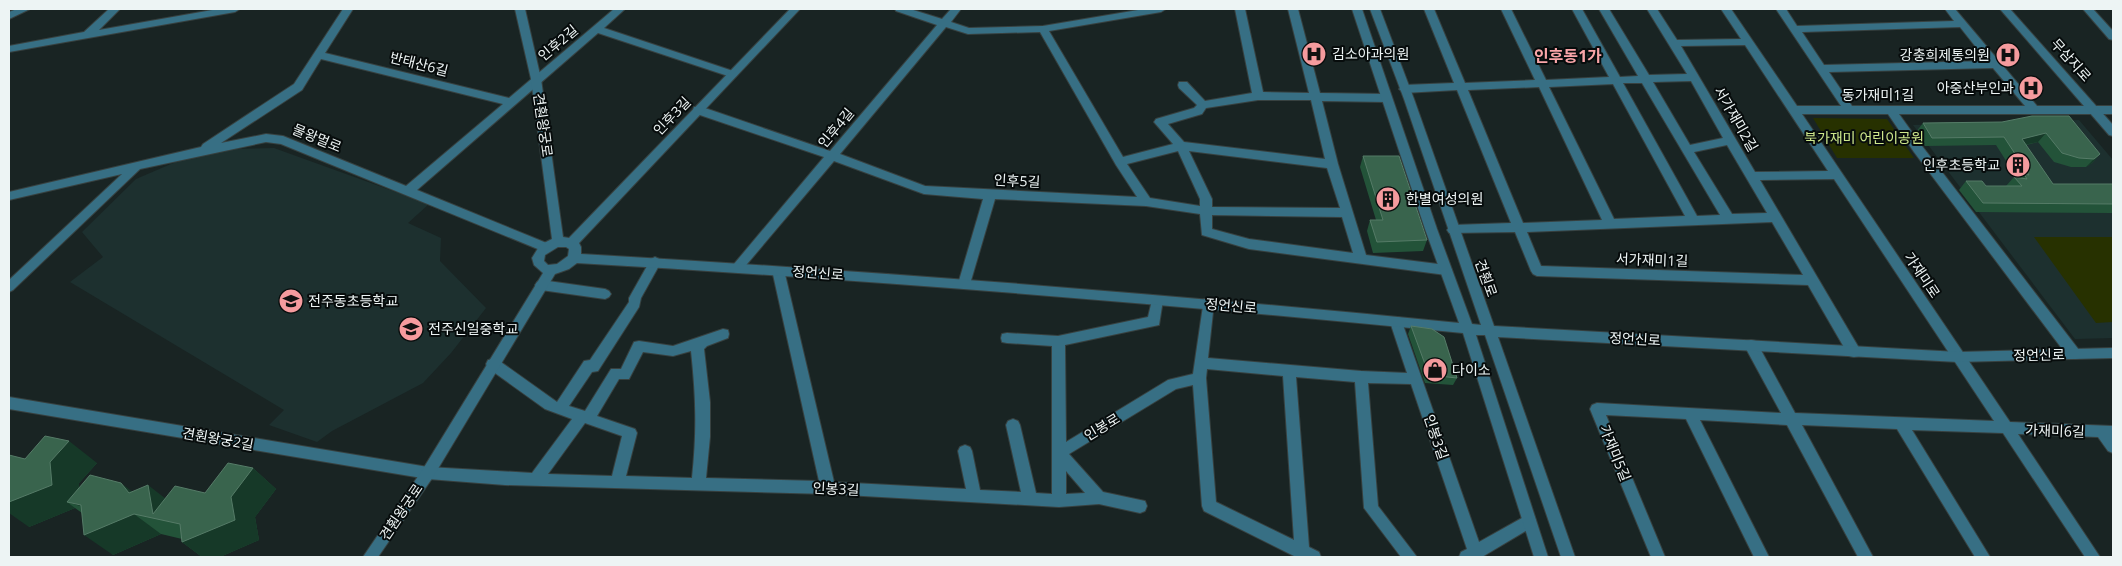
<svg xmlns="http://www.w3.org/2000/svg" width="2122" height="566" viewBox="0 0 2122 566" font-family="'Open Sans','Noto Sans KR',sans-serif">
  <style>
    .built { fill: #1d302f }
    .green { fill: #273100 }
    .lines { fill: none; stroke-linecap: round; stroke-linejoin: round }
    .minor-casing { stroke: #374140; stroke-width: 2 }
    .tertiary-casing { stroke: #374140; stroke-width: 2 }
    .minor { fill: #376f84; fill-rule: evenodd }
    .tertiary { fill: #376f84; fill-rule: evenodd }
    .wall { fill: #235339 }
    .shaded-wall { fill: #163928 }
    .building { fill: #39644d; stroke: #557b67 }
    .labels { text-anchor: middle; stroke-width: 4; stroke-linejoin: round; paint-order: stroke }
    .street-label { font-size: 14px; fill: #edf4f4; stroke: #070c0c }
    .poi-label { font-size: 14px; fill: #edf4f4; stroke: #070c0c; text-anchor: start }
    .park-label { font-size: 14px; fill: #cee88c; stroke: #070c0c }
    .quarter-label { font-size: 16px; font-weight: bold; fill: #f9a5a8; stroke: #070c0c }
  </style>
  <rect width="100%" height="100%" fill="#192423"/>
  <g class="built">
    <polygon points="2079,120 2113,160 2113,338 2075,339 1913,125"/>
    <polygon points="274,148 429,204 408,223 441,238 440,261 486,308 451,353 423,383 332,431 317,442 269,425 284,410 70,282 103,257 82,232 136,179 178,161 229,149"/>
  </g>
  <g class="green">
    <polygon points="1813,118 1887,119 1914,158 1837,158"/>
    <polygon points="2034,237 2113,237 2113,322 2096,323"/>
  </g>
  <g class="lines">
    <defs>
      <g id="minor">
        <polygon points="17,9 30,9 9,19 9,12"/>
        <polygon points="109,9 120,9 99,30 218,9 240,9 235,12 9,52 9,46 84,32"/>
        <path d="M343 9H353L325 53 509 98 614 9H625L604 28 736 72 737 74 736 76H728L598 33 417 190 549 244 551 247 549 250 545 252 281 144 266 142 140 169 13 290 9 292V280L122 174 9 200V192L201 147 203 144 294 84ZM321 59 503 104 406 186 283 136 266 134 221 143 302 90Z"/>
        <path d="M895 9H910L942 19 951 9H961L951 22 969 28 1043 26 1144 9H1166L1161 12 1049 31 1123 157 1173 144 1154 122 1156 119 1194 108 1197 105 1179 88 1178 85 1179 82H1187L1205 101 1252 93 1235 9H1245L1263 92 1309 93 1288 9H1298L1320 93 1386 94 1391 98 1386 102 1322 101 1338 164 1366 255 1446 265 1450 267 1452 270 1450 273 1446 275 1249 249 1202 235 1200 214 1146 206 995 199 970 284 968 287H960L958 284 983 199 924 194 834 161 742 270H734L732 267 734 264 824 157 694 113 693 110 694 107H702L830 151 937 25 896 11ZM946 27 968 34 1040 32 1116 165 1137 197 925 186 840 154ZM1258 100H1311L1325 159 1184 142 1168 124 1202 114 1206 108ZM1178 151 1200 199V206L1150 198 1127 164ZM1189 151 1327 168 1340 208 1212 207V199ZM1212 215 1342 217 1353 253 1249 239 1212 229Z"/>
        <path d="M1424 9H1434L1465 83 1535 80 1501 9H1511L1546 80 1609 77 1572 9H1582L1620 77 1638 76 1599 9H1609L1649 75 1687 74 1647 9H1657L1677 40 1741 39 1721 9H1731L1797 106H1841L1776 9H1786L1797 26 1954 21 1945 9H1955L2037 106H2113V114H1899L1922 146 2079 350 2081 354 2079 358 2074 359 2069 358 1914 152 1888 114H1802L2010 422 2113 426V453L2108 451 2098 437 2018 434 2100 557H2085L2003 433 1912 430 1990 557H1975L1897 429 1802 425 1873 557H1858L1787 425 1700 420 1769 557H1754L1686 419 1606 415 1665 557H1651L1590 409 1592 405 1597 403 1781 413 1744 345 1746 341 1751 340 1756 341 1795 413 1994 421 1834 179 1760 180 1859 348 1861 352 1859 356 1854 357 1849 356 1808 285 1537 276 1533 274 1531 271 1515 232 1449 233 1447 230 1449 227 1453 225 1511 223 1457 90 1404 93 1399 89 1404 85 1454 83ZM1960 27 1987 61 1824 65 1802 32ZM1745 45 1828 171 1755 172 1681 46ZM1993 68 2025 106H1852L1829 72ZM1691 81 1723 138 1690 145 1653 82ZM1623 83H1642L1720 215 1697 216ZM1613 84 1685 216 1614 219 1549 87ZM1539 87 1602 220 1523 223 1468 90ZM1727 145 1767 213 1732 214 1694 152ZM1772 222 1803 275 1541 266 1527 232Z"/>
        <polygon points="2083,9 2093,9 2113,31 2113,40 2109,39"/>
        <path d="M655 257 659 259 661 262 641 298 639 307 598 371 592 372 569 406 585 411 611 369H621L634 342 639 341 673 346 723 329 728 330 729 334 728 338 707 346 704 349 710 402V437L706 478 819 481 772 270 774 267H782L784 270 834 482 966 489 958 451 960 447 965 445 970 447 972 451 980 490 1021 492 1006 425 1008 421 1013 419 1018 421 1020 425 1036 493 1052 494V346L1007 343 1002 342 1001 338 1002 334 1007 333 1058 336 1148 317 1153 296H1161L1163 300 1159 325 1065 345 1066 442 1168 380 1193 374 1204 299H1212L1214 303 1208 358 1361 371 1407 373 1390 322 1391 318 1396 317 1401 318 1402 322 1479 542 1529 514 1534 516 1536 521 1534 526 1482 557H1459L1461 552 1467 549 1411 384 1368 383 1378 506 1417 557H1401L1364 508 1355 382 1296 377 1309 547 1319 552 1321 557H1296L1204 511 1202 506 1193 385 1176 389 1069 454 1103 492 1145 501 1147 506 1145 511 1140 513 1099 504 1059 507 828 494 505 485 428 479 9 409V397L428 467 532 473 572 419 545 409 488 368 486 364 488 360 493 359 498 360 557 402 584 361 590 360 629 302V298L651 259ZM691 351C696 397 697 431 692 478L626 476 637 433 635 429 597 416 619 379H629L643 352 673 356ZM1207 369 1283 376 1294 540 1216 502 1206 378ZM585 423 622 436 612 476 548 474ZM1066 471 1085 493 1066 494Z"/>
        <polygon points="541,280 605,289 609,291 611,294 609,297 605,299 541,290 537,288 535,285 537,282"/>
      </g>
      <g id="tertiary">
        <path d="M515 9H525L541 79 563 237 569 238 790 9H800L579 243 581 247V254C874 271 1167 294 1459 323L1425 229 1352 9H1362L1437 229 1472 324 1481 325 1404 99 1370 9H1380L1414 99 1494 326 1958 352 2113 348V358L1958 362 1498 337 1575 557H1561L1485 335H1476L1548 557H1534L1463 333C1168 304 873 280 577 263L569 269 555 274 433 477 378 557H363L423 469 543 273 534 265 532 258 540 245 552 239 531 79ZM558 247H566L569 249 568 256 557 264 548 265 544 261 545 255Z"/>
        <polygon points="2000,9 2010,9 2113,125 2113,136 2109,135"/>
      </g>
    </defs>
    <use href="#minor" class="minor-casing"/>
    <use href="#tertiary" class="tertiary-casing"/>
    <use href="#minor" class="minor"/>
    <use href="#tertiary" class="tertiary"/>
  </g>
  <g class="wall">
    <polygon points="2032,116 2100,154 2092,163 2086,167 2071,167 2054,162 2038,142 2026,145 2053,184 2113,184 2113,213 1976,212 1959,190 1966,181 1986,186 2006,186 2014,177 2017,178 1996,145 1925,146 1916,132 1923,123 2002,122"/>
    <polygon points="1363,156 1427,240 1423,251 1373,253 1367,231 1370,220 1376,220 1360,167"/>
    <polygon points="1411,326 1457,378 1453,385 1425,383 1408,334"/>
    <polygon points="25,459 97,463 79,483 79,488 133,492 165,499 205,493 253,468 276,489 255,517 259,540 220,557 202,557 182,542 182,539 161,534 113,555 82,513 75,508 29,527"/>
  </g>
  <g class="shaded-wall">
    <polygon points="2046,133 2038,142 2014,147 2022,139"/>
    <polygon points="2100,154 2092,163 2086,167 2094,159"/>
    <polygon points="69,441 97,463 79,483 80,506 67,502 75,508 29,527 9,513 9,502 50,462"/>
    <polygon points="253,468 276,489 255,517 259,540 220,557 202,557 182,542 231,497"/>
    <polygon points="121,483 148,504 148,485 175,506 160,520 129,493"/>
    <polygon points="134,514 161,534 113,555 84,535"/>
  </g>
  <g class="building">
    <polygon points="2032,116 2069,116 2100,154 2094,159 2079,158 2062,153 2046,133 2022,139 2053,184 2113,184 2113,204 1983,203 1966,181 1982,181 1986,186 2022,186 2014,177 2027,179 2024,174 2029,175 2004,137 1932,138 1923,123 2002,122"/>
    <polygon points="1363,156 1399,156 1427,240 1377,242 1370,220 1383,220"/>
    <polygon points="1411,326 1432,329 1444,337 1457,378 1429,375"/>
    <polygon points="45,436 69,441 50,462 52,485 9,502 9,455 25,459"/>
    <polygon points="228,463 253,468 231,497 235,520 182,542 180,524 134,514 84,535 81,505 67,502 90,475 121,483 129,493 148,485 153,514 175,486 205,493"/>
  </g>
  <defs>
    <symbol id="hospital-disc" viewBox="-11 -11 22 22"><circle r="9.5" fill="#f59b9e" stroke="#070c0c"/><path d="M-5-5h3v3.5h4V-5h3V5h-3V1.5h-4V5h-3Z" fill="#111"/></symbol>
    <symbol id="building-disc" viewBox="-11 -11 22 22"><circle r="9.5" fill="#f59b9e" stroke="#070c0c"/><path d="M-4-6H4V6H1V3H-1V6H-4ZM-2.5-4.3h1.7v1.8h-1.7ZM.8-4.3h1.7v1.8H.8ZM-2.5-1h1.7V.8h-1.7ZM.8-1h1.7V.8H.8Z" fill="#111"/></symbol>
    <symbol id="school-disc" viewBox="-11 -11 22 22"><circle r="9.5" fill="#f59b9e" stroke="#070c0c"/><path d="M0-5L7-2L0 1L-7-2ZM-4 1L0 2.5L4 1V4Q0 6-4 4Z" fill="#111"/></symbol>
    <symbol id="shop-disc" viewBox="-11 -11 22 22"><circle r="9.5" fill="#f59b9e" stroke="#070c0c"/><path d="M-5-2.5h2.3a2.7 3.5 0 0 1 5.4 0H5L5.5 6h-11ZM-1.5-2.5h3a1.5 2.3 0 0 0-3 0Z" fill="#111"/></symbol>
  </defs>
  <g fill-rule="evenodd">
    <use href="#hospital-disc" x="1300" y="40" width="28" height="28"/>
    <use href="#hospital-disc" x="1994" y="41" width="28" height="28"/>
    <use href="#hospital-disc" x="2017" y="74" width="28" height="28"/>
    <use href="#building-disc" x="2004" y="151" width="28" height="28"/>
    <use href="#building-disc" x="1374" y="185" width="28" height="28"/>
    <use href="#school-disc" x="277" y="287" width="28" height="28"/>
    <use href="#school-disc" x="397" y="315" width="28" height="28"/>
    <use href="#shop-disc" x="1421" y="356" width="28" height="28"/>
  </g>
  <g class="labels">
    <g class="street-label">
      <text transform="translate(558 43) rotate(-40)" y="5">인후2길</text>
      <text transform="translate(2071 60) rotate(48)" y="5">무삼지로</text>
      <text transform="translate(419 64) rotate(14)" y="5">반태산6길</text>
      <text x="1878" y="100">동가재미1길</text>
      <text transform="translate(672 116) rotate(-46)" y="5">인후3길</text>
      <text transform="translate(1736 119) rotate(60)" y="5">서가재미2길</text>
      <text transform="translate(543 125) rotate(82)" y="5">견훤왕궁로</text>
      <text transform="translate(836 128) rotate(-50)" y="5">인후4길</text>
      <text transform="translate(317 138) rotate(22)" y="5">물왕멀로</text>
      <text transform="translate(1017 181) rotate(3)" y="5">인후5길</text>
      <text transform="translate(1652 260) rotate(2)" y="5">서가재미1길</text>
      <text transform="translate(818 273) rotate(4)" y="5">정언신로</text>
      <text transform="translate(1922 275) rotate(56)" y="5">가재미로</text>
      <text transform="translate(1486 278) rotate(70)" y="5">견훤로</text>
      <text transform="translate(1231 306) rotate(5)" y="5">정언신로</text>
      <text transform="translate(1635 339) rotate(3)" y="5">정언신로</text>
      <text transform="translate(2039 355) rotate(-1)" y="5">정언신로</text>
      <text transform="translate(1102 427) rotate(-31)" y="5">인봉로</text>
      <text transform="translate(2055 431) rotate(2)" y="5">가재미6길</text>
      <text transform="translate(1436 437) rotate(71)" y="5">인봉3길</text>
      <text transform="translate(218 439) rotate(10)" y="5">견훤왕궁2길</text>
      <text transform="translate(1615 453) rotate(68)" y="5">가재미5길</text>
      <text transform="translate(836 489) rotate(3)" y="5">인봉3길</text>
      <text transform="translate(401 512) rotate(-56)" y="5">견훤왕궁로</text>
    </g>
    <g class="poi-label">
      <text x="1332" y="59">김소아과의원</text>
      <text x="1990" y="60" text-anchor="end">강충희제통의원</text>
      <text x="2014" y="93" text-anchor="end">아중산부인과</text>
      <text x="2000" y="170" text-anchor="end">인후초등학교</text>
      <text x="1406" y="204">한별여성의원</text>
      <text x="308" y="306">전주동초등학교</text>
      <text x="428" y="334">전주신일중학교</text>
      <text x="1452" y="375">다이소</text>
    </g>
    <g class="park-label">
      <text x="1864" y="143">북가재미 어린이공원</text>
    </g>
    <g class="quarter-label">
      <text x="1568" y="62">인후동1가</text>
    </g>
  </g>
  <rect width="2122" height="566" fill="none" stroke="#edf4f4" stroke-width="20"/>
</svg>
